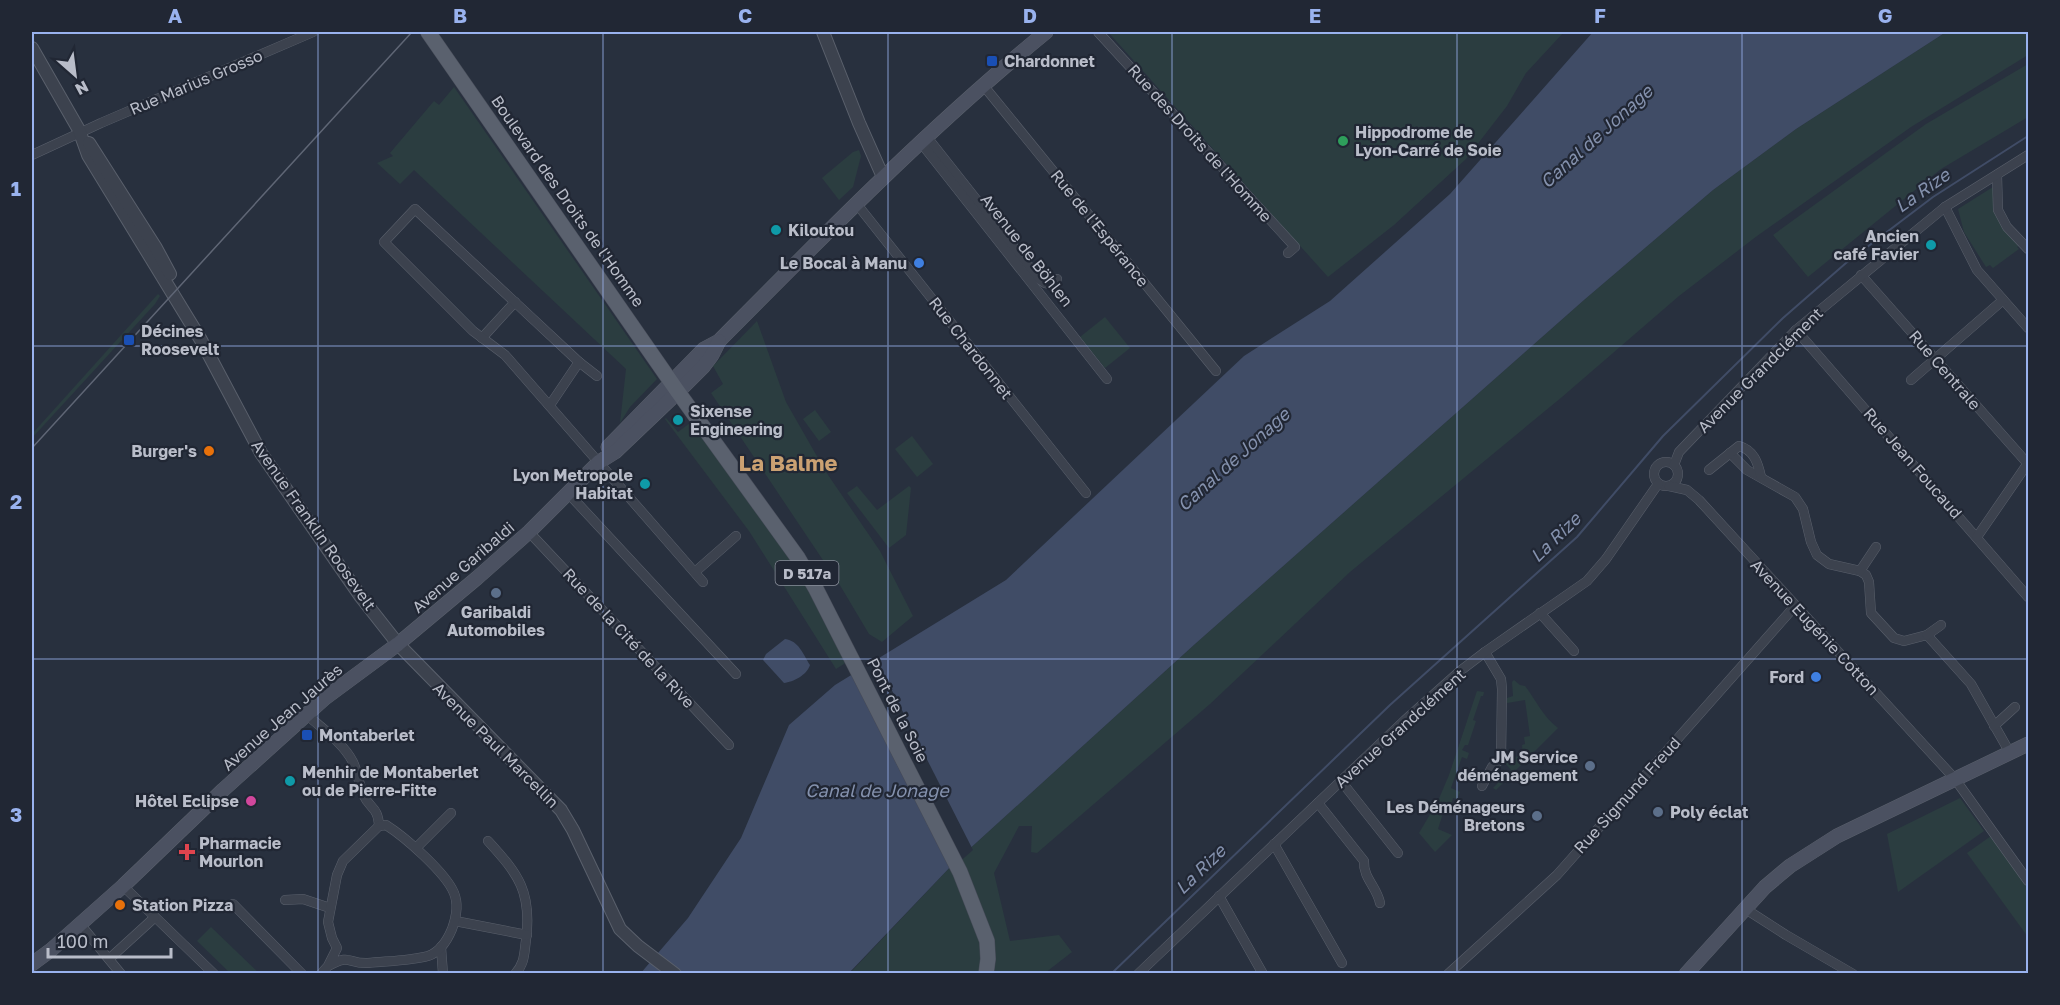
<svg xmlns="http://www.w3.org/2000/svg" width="2060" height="1005" font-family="'Golos Text',sans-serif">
  <rect width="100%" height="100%" fill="#28303e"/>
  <!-- green -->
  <g fill="#2b3d40">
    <polygon points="1108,32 1564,32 1526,73 1507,106 1466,159 1394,225 1328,277"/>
    <polygon points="1946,32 2028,32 2028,55 1911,127 1757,236 1679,296 1562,397 1350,572 1210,704 1037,853 1031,852 1032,826 1019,826 994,873 1010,941 1059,935 1072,952 1045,973 849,974 954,863 1195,644 1584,300 1713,190 1796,129"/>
    <polygon points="2028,64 2028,117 1941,169 1808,277 1773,235 1926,124"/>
    <polygon points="454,87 657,379 630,407 620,423 626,369 414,170 400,184 377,163 393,156 390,153 434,101 439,105"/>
    <polygon points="859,150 861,156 853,187 839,200 822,178 853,152"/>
    <polygon points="1993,187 1994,204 2020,245 2017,247 2019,249 1993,268 1990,265 1986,267 1964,232 1958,209"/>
    <polygon points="158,294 160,296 155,304 32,438 32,434"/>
    <polygon points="1105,317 1130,348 1105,368 1080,337"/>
    <polygon points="757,321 786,402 826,472 880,551 913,616 882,642 869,634 841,587 711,393 723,384 713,366"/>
    <polygon points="815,410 831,432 819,441 803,419"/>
    <polygon points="666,418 678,432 694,420 808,584 847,662 836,669 749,531 665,419"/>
    <polygon points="912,436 933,464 917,477 895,449"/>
    <polygon points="857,486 877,510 909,486 911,488 906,535 889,548 847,493"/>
    <path d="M1514,680L1520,685L1525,686C1536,700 1543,717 1558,728L1496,790L1493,788L1511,770L1505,763L1511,762V757L1523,756L1522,745L1525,744L1524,737L1530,736L1525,700L1507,703V698L1513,696L1512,682Z"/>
    <polygon points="1477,691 1484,692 1483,696 1481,696 1473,720 1476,721 1468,745 1465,745 1462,750 1469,753 1467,759 1462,757 1451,788 1460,792 1457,799 1453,798 1451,806 1446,804 1438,829 1452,835 1435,852 1419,833 1438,801 1449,775"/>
    <polygon points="1960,798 1984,831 1898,892 1887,834"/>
    <polygon points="1991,836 2028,889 2028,937 1967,853"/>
    <polygon points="211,927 259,973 230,973 197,941"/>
  </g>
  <!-- water -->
  <g fill="#404c66">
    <polygon points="1593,32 1946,32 1796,129 1713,190 1584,300 1195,644 954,863 849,973 640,974 688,918 741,838 789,725 835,685 1006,580 1244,356 1330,301 1450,194"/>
    <path d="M785,639C799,641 803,654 810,665C807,675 793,682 784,683L763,660L766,654Z"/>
  </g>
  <!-- pier -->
  <polygon fill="#28303e" points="875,657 973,850 956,865 851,672"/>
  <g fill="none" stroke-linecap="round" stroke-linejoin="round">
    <!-- stream -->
    <polyline stroke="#404c66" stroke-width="2" points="1111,974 1390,705 1577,537 1663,436 1783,318 1846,263 1933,197 2028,136"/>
    <defs>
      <g id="minor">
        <polyline points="1098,32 1295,247 1288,253"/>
        <polyline points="983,85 1216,371"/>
        <polyline points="927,137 1039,279 1045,283 1050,284 1057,279"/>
        <polyline points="921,143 1107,379"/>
        <polyline points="32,155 101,123 313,32"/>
        <polyline points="1997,175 1998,210 2007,227 2028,249"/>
        <polyline points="856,203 1086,493"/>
        <polyline points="1945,207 1977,270 2028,328"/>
        <polyline points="1861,275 2028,464"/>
        <polyline points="1796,330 2028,597"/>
        <polyline points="482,338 515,302"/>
        <polyline points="579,362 597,376"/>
        <polyline points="1911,380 2003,300"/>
        <polyline points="550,405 579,362 415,209 384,242 473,331 505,355 703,582"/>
        <polyline points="1730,453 1747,470 1795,497 1803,509 1811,542 1817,555 1829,564 1860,571 1866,575 1869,582 1871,613 1894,638 1904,641 1927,635 1971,684 2010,753"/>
        <circle cx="1666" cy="474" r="12"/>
        <polyline points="1674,465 1679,452 1796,330 1945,207 2028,155"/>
        <path d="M1709,470L1739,446C1754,450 1758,463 1761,477"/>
        <polyline points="1669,486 1687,490 1699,500 1955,779 2028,881"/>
        <polyline points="568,493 736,674"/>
        <polyline points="529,532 729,745"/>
        <polyline points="1977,537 2028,463"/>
        <polyline points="1860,571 1876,547"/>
        <polyline points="695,572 736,536"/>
        <polyline points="1540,613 1574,651"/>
        <polyline points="1927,635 1941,625"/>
        <path d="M307,715C323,729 343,743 353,762C358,773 359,784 363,794C370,810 378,806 379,826"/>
        <polyline points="1994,726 2015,707"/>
        <polyline points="1341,781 1398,853"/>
        <polyline points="1482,786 1492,767 1501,759 1502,689 1501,679 1485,652"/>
        <path d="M1318,803L1364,861C1363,878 1377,887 1380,903"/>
        <path d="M488,841C519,875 532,892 526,940C524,954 525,963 515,974"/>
        <polyline points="1274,844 1342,963"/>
        <polyline points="416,848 451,813"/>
        <polyline points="123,886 214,974"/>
        <polyline points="1219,896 1263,974"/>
        <polyline points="285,900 303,899 330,908"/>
        <polyline points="233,904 302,974"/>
        <polyline points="1744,908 1786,935 1853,974"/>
        <polyline points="455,921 527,935"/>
        <polyline points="80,924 121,974"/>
        <polyline points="441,947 443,974"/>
        <polyline points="109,959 154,918"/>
        <path d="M321,974L328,966L337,948L332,938L328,922L337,875L343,861L379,826L386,825C405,837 446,873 454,893C459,905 456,918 452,929C447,941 440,952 428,956C409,961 387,961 368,963C347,964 352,953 328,966"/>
        <polyline points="1138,974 1405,720 1460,671 1485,652 1587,581 1606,559 1658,484"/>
        <polyline points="1448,974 1557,875 1795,606"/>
      </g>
      <g id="tertiary">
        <polyline points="823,32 859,123 883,177"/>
        <polyline points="32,48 79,130 88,155 201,340 261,453 361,597 398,644 561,810 573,830 620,929 638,946 675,974"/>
        <polyline points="89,143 156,248 170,274"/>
      </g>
      <g id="secondary">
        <path d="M608,447L704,349L719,341C825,234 930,127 1046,32"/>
        <polyline points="32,964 51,950 123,886 223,790 325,698 398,644 477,578 529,532 599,462 615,452 678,392 703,367 712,355 719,341"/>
        <polyline points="1686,974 1765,887 1790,866 1837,836 2028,744"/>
      </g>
      <polyline id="primary" points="428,32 678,392 798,558 816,589 960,872 987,941 988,959 986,974"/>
    </defs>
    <!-- minor casing -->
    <use href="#minor" stroke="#5a606c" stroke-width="10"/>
    <!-- tertiary casing -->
    <use href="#tertiary" stroke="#5a606c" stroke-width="14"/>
    <!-- secondary casing -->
    <use href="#secondary" stroke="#5a606c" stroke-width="15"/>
    <!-- primary casing -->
    <use href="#primary" stroke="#464b58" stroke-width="16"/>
    <!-- minor -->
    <use href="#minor" stroke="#3c424e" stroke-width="9"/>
    <!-- tertiary -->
    <use href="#tertiary" stroke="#3c424e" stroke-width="12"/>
    <!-- secondary -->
    <use href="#secondary" stroke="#4b5161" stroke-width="14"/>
    <!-- primary -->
    <use href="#primary" stroke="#5a616e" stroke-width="15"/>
    <!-- tram -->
    <polyline stroke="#5f6675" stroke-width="1.5" points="32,448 412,32"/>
  </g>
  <!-- grid -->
  <path fill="none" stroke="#99b2ee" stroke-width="1.5" stroke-opacity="0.55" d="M318,32V974M603,32V974M888,32V974M1172,32V974M1457,32V974M1742,32V974M32,346H2028M32,659H2028"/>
  <!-- markers -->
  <g fill="#1a4fb4" stroke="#212734" stroke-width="2">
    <rect x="986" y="55" width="12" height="12" rx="3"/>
    <rect x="123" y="334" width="12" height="12" rx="3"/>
    <rect x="301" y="729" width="12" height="12" rx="3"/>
  </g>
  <circle fill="#2e9e5b" stroke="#212734" stroke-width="2" cx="1343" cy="141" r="6"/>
  <g fill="#0f9aa8" stroke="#212734" stroke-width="2">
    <circle cx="776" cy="230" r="6"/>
    <circle cx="1931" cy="245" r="6"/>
    <circle cx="678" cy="420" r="6"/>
    <circle cx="645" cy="484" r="6"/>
    <circle cx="290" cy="781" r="6"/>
  </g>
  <g fill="#3f7fe0" stroke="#212734" stroke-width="2">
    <circle cx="919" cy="263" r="6"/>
    <circle cx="1816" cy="677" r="6"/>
  </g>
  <g fill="#e8710a" stroke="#212734" stroke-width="2">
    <circle cx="209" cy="451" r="6"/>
    <circle cx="120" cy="905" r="6"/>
  </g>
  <g fill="#5c6f8a" stroke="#212734" stroke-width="2">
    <circle cx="496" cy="593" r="6"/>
    <circle cx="1590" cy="766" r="6"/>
    <circle cx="1658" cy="812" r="6"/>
    <circle cx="1537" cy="816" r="6"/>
  </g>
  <circle fill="#d1479c" stroke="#212734" stroke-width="2" cx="251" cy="801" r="6"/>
  <path fill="#e0444e" stroke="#212734" stroke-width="2" d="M184 843h6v6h6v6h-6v6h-6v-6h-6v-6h6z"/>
  <g text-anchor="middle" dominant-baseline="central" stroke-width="4.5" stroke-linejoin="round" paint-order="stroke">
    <!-- shield labels -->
    <rect fill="#212734" stroke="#8b909c" stroke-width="1.5" x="775.5" y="561" width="63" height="24" rx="4.5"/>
    <g font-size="15" font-weight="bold" fill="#b9bdc9">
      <text x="807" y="573">D 517a</text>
    </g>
    <!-- poi labels -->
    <g font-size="16" font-weight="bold" fill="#b9bdc9" stroke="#212734" text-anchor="start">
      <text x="1004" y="61">Chardonnet</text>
      <text x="1355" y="132">Hippodrome de<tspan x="1355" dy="18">Lyon-Carré de Soie</tspan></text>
      <text x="788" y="230">Kiloutou</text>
      <text x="1919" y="236" text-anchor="end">Ancien<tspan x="1919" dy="18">café Favier</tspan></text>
      <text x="907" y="263" text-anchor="end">Le Bocal à Manu</text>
      <text x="141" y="331">Décines<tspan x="141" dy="18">Roosevelt</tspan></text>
      <text x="690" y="411">Sixense<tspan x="690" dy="18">Engineering</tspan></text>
      <text x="197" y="451" text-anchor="end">Burger's</text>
      <text x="633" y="475" text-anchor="end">Lyon Metropole<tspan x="633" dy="18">Habitat</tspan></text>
      <text x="496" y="612" text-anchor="middle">Garibaldi<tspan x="496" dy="18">Automobiles</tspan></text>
      <text x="1804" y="677" text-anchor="end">Ford</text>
      <text x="319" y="735">Montaberlet</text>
      <text x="1578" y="757" text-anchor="end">JM Service<tspan x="1578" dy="18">déménagement</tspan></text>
      <text x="302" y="772">Menhir de Montaberlet<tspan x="302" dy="18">ou de Pierre-Fitte</tspan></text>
      <text x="239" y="801" text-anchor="end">Hôtel Eclipse</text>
      <text x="1525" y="807" text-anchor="end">Les Déménageurs<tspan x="1525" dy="18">Bretons</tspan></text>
      <text x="1670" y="812">Poly éclat</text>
      <text x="199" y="843">Pharmacie<tspan x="199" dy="18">Mourlon</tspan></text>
      <text x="132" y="905">Station Pizza</text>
    </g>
    <!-- street labels -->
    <g font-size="16" fill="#b9bdc9" stroke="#212734">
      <text transform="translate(196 82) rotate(-23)">Rue Marius Grosso</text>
      <text transform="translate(1200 143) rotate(48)">Rue des Droits de l'Homme</text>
      <text transform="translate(568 201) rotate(55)">Boulevard des Droits de l'Homme</text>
      <text transform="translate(1100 228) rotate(51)">Rue de l'Espérance</text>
      <text transform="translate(1027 250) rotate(52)">Avenue de Böhlen</text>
      <text transform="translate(971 348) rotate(52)">Rue Chardonnet</text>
      <text transform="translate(1760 370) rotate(-45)">Avenue Grandclément</text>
      <text transform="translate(1945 370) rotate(49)">Rue Centrale</text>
      <text transform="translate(1913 463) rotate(49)">Rue Jean Foucaud</text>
      <text transform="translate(314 525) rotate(55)">Avenue Franklin Roosevelt</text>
      <text transform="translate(463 567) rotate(-41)">Avenue Garibaldi</text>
      <text transform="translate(1815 627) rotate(47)">Avenue Eugénie Cotton</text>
      <text transform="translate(629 638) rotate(47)">Rue de la Cité de la Rive</text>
      <text transform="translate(898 710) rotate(63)">Pont de la Soie</text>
      <text transform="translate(282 717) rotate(-41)">Avenue Jean Jaurès</text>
      <text transform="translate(1400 728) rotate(-42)">Avenue Grandclément</text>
      <text transform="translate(496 745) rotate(45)">Avenue Paul Marcellin</text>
      <text transform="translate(1627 795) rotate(-48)">Rue Sigmund Freud</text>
    </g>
    <!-- water labels -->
    <g font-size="18" font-style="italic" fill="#8491ad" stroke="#212734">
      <text transform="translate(1596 136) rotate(-42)">Canal de Jonage</text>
      <text transform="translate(1922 190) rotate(-35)">La Rize</text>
      <text transform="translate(1233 459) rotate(-42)">Canal de Jonage</text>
      <text transform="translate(1555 537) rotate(-44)">La Rize</text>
      <text x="877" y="790">Canal de Jonage</text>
      <text transform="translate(1200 869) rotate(-44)">La Rize</text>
    </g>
    <!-- district labels -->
    <g font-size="22" font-weight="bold" fill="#cba172" stroke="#212734">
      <text x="788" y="462">La Balme</text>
    </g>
  </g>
  <!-- border -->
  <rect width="2060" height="1005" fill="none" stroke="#212734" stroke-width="66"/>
  <!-- north arrow -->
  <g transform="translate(75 75) rotate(152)" stroke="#212734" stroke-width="4.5" paint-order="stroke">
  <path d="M0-4.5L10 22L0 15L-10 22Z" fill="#b9bdc9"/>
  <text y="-9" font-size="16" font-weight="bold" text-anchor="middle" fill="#b9bdc9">N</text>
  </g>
  <!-- scale -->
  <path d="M48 948v9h123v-9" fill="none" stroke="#b9bdc9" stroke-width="3"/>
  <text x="57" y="948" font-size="18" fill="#b9bdc9" stroke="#212734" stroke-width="4.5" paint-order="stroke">100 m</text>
  <rect x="33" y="33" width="1994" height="939" fill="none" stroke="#99b2ee" stroke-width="2"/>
  <g font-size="20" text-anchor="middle" font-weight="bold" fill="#99b2ee">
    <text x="175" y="23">A</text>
    <text x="460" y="23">B</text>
    <text x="745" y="23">C</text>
    <text x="1030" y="23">D</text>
    <text x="1315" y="23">E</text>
    <text x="1600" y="23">F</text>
    <text x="1885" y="23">G</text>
    <text x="16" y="196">1</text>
    <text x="16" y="509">2</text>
    <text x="16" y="822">3</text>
  </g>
</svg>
